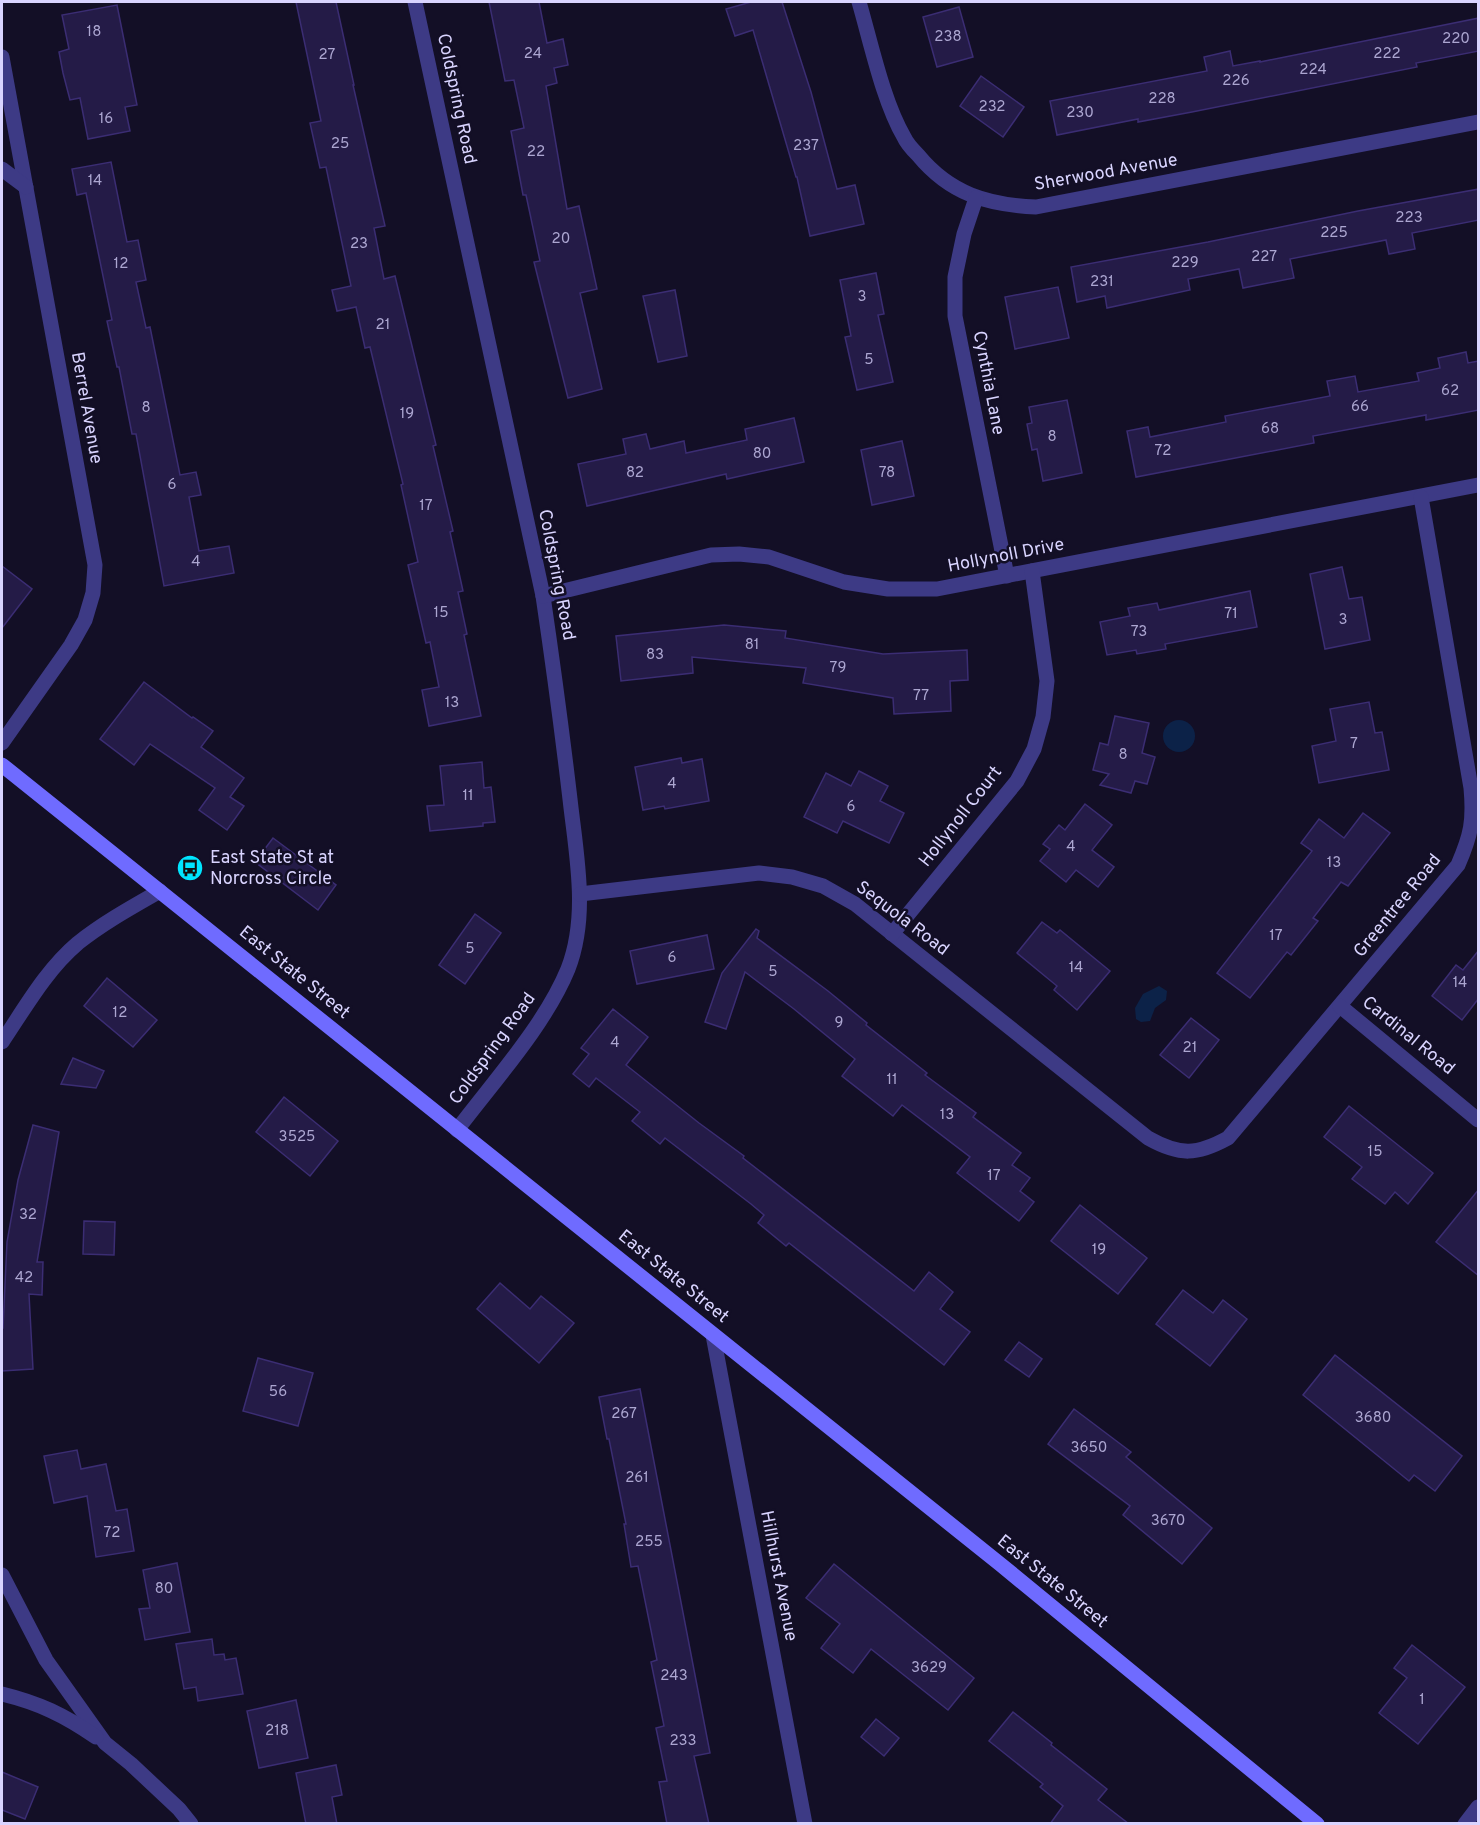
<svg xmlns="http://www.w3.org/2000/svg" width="1480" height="1825" font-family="Overpass,sans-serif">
  <rect width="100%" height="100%" fill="#130f26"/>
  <!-- water -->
  <g fill="#0c2248">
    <circle cx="1179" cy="736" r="16"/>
    <polygon points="1159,986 1167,991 1166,1000 1155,1008 1150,1021 1141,1022 1136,1019 1135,1008 1143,994"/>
  </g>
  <!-- building -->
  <g fill="#241b47" stroke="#3b2d73" stroke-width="1.5">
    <polygon points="296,2 336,2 354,85 353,85 385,226 374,228 384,279 395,276 436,445 433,446 453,531 450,532 463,591 458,592 467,634 464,635 481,716 429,726 422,690 439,687 430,642 426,643 408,565 418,562 401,485 403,484 370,347 365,348 356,307 337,311 332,290 351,286 326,167 320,168 310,123 321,121"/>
    <polygon points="489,2 539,2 547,43 563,39 568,65 554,68 557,83 546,86 567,209 579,206 597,289 580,293 602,389 568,398 534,262 540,261 526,195 523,195 511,131 524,128 514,80 505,81"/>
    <polygon points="751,2 782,2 811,92 837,189 855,185 864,224 810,236 797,177 796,177 753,30 735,36 726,9"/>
    <polygon points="117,5 137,105 125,107 130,131 88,139 80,98 70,100 63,73 59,52 69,49 62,15"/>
    <polygon points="959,7 973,57 937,67 923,17"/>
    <polygon points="1479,18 1479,51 1416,63 1417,67 1192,112 1138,122 1138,119 1057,135 1050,101 1207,71 1204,57 1230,51 1233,66 1260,61 1260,62"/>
    <polygon points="981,76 1024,107 1003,137 960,106"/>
    <polygon points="111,162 127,242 138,240 146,280 136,282 146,328 150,327 180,475 196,472 201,495 189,497 199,551 229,546 234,573 164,586 136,434 132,434 119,367 117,367 107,321 112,320 86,193 77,195 72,169"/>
    <polygon points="1479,189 1479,220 1412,233 1415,249 1389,254 1386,240 1290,259 1294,278 1243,288 1239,269 1188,279 1190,290 1107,308 1105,296 1077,302 1071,267 1208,242 1358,211"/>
    <polygon points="876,273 884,314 878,315 893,382 857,390 845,337 851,336 840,280"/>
    <polygon points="1058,287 1069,338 1015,349 1005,297"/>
    <polygon points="675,290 687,356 658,362 643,296"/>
    <polygon points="1466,352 1468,363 1479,361 1479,410 1426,420 1426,415 1313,436 1314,443 1136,477 1127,431 1148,427 1150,437 1226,422 1225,416 1330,396 1327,381 1355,376 1358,392 1419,381 1417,373 1440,368 1438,358"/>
    <polygon points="1067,400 1082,473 1043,481 1037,449 1032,450 1027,424 1032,423 1029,407"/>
    <polygon points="794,418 804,462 727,479 726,474 587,506 578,464 626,454 623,439 646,434 650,449 684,441 686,453 747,440 745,429"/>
    <polygon points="902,441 914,496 872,505 861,450"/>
    <polygon points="2,566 32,589 2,628"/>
    <polygon points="1342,567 1349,599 1362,597 1370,640 1325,649 1310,574"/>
    <polygon points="1250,591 1257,627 1165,644 1166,649 1137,654 1136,650 1107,655 1100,622 1130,616 1128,608 1157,603 1159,610"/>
    <polygon points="724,625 786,631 785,638 883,654 967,650 968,680 950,681 951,711 894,714 893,698 803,683 806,668 692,657 693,673 621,681 616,636"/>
    <polygon points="144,682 192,718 193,717 213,731 201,747 244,778 230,797 244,806 227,830 199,810 215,788 150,744 134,765 100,739"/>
    <polygon points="1369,702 1375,733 1382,732 1389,770 1319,783 1312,746 1336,741 1330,709"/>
    <polygon points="1115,716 1149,723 1142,753 1155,757 1147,784 1135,781 1131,793 1100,785 1109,774 1093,770 1100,743 1108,745"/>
    <polygon points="681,758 682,763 702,759 709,801 665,809 664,806 643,810 635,767"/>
    <polygon points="482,762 484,788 491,787 495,822 483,823 483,826 430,831 427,806 444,805 440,766"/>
    <polygon points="859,771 888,786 880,801 904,813 889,843 843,821 837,833 804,817 826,773 851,786"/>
    <polygon points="1085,804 1112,825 1092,850 1114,867 1098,887 1076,870 1066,882 1040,861 1050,849 1043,844 1059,825 1065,830"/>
    <polygon points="1363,813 1390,833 1348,886 1341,882 1313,918 1318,921 1291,955 1287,952 1250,998 1217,973 1312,851 1301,843 1319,819 1344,838"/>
    <polygon points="273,838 336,885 318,910 255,862"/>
    <polygon points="475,914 501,933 465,984 439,965"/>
    <polygon points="1042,922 1057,933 1060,930 1110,971 1077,1010 1054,990 1057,986 1017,953"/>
    <polygon points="756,929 759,931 757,938 828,991 867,1023 866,1025 927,1073 925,1075 976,1113 973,1117 1021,1153 1012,1165 1030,1178 1020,1191 1034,1202 1019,1221 957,1173 970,1157 902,1105 893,1116 842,1076 855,1059 794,1009 745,972 726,1029 705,1022 722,973"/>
    <polygon points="707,935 714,969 637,984 630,951"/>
    <polygon points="1479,950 1479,998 1462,1020 1432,996 1456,965 1463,970"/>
    <polygon points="107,978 157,1020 133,1047 84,1006"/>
    <polygon points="613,1009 648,1037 626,1065 699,1123 744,1156 743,1158 914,1291 929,1272 953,1292 940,1309 970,1332 944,1365 789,1243 786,1246 758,1223 764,1215 751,1204 665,1138 660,1144 632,1121 640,1112 596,1078 589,1087 573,1074 589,1054 581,1048"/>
    <polygon points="1191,1018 1219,1040 1189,1078 1160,1055"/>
    <polygon points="73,1058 104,1071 96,1088 61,1084"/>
    <polygon points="284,1097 338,1141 310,1176 256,1132"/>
    <polygon points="1349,1106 1433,1173 1408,1204 1395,1192 1385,1204 1352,1179 1362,1167 1324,1137"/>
    <polygon points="33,1125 59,1132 37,1262 43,1262 42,1295 29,1294 33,1369 2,1371 2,1328 3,1328 7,1242 18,1180"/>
    <polygon points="1479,1189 1479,1276 1436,1242"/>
    <polygon points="1080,1205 1147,1258 1118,1294 1051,1241"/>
    <polygon points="84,1221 115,1222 114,1255 83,1254"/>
    <polygon points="500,1283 530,1309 541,1296 574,1323 539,1363 477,1309"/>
    <polygon points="1183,1290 1213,1313 1223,1300 1247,1319 1210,1366 1156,1324"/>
    <polygon points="1019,1342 1042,1359 1029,1377 1005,1360"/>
    <polygon points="1335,1355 1462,1456 1435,1491 1414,1475 1409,1481 1303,1395"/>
    <polygon points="258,1358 313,1373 298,1426 243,1411"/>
    <polygon points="640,1389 710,1753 694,1756 709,1824 667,1824 659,1782 667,1781 656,1728 664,1726 651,1662 657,1660 638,1566 631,1567 624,1524 626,1524 609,1439 607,1439 599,1397"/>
    <polygon points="1074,1409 1131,1452 1126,1457 1212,1528 1182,1564 1123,1515 1130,1506 1048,1444"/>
    <polygon points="77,1450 81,1469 106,1464 116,1511 127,1509 134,1551 96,1557 87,1496 54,1503 44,1456"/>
    <polygon points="177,1563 190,1632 145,1640 139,1609 150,1608 143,1570"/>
    <polygon points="834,1564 974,1678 948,1710 871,1649 853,1673 821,1648 840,1624 806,1598"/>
    <polygon points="212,1639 214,1655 224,1654 225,1660 236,1658 243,1694 198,1701 196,1687 184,1689 176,1644"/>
    <polygon points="1412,1645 1465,1687 1418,1744 1379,1713 1407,1678 1394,1668"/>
    <polygon points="296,1700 308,1758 259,1768 247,1711"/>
    <polygon points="1013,1712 1052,1743 1051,1745 1107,1789 1098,1800 1129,1824 1050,1824 1063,1806 1040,1787 1043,1784 989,1741"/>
    <polygon points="876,1719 899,1738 884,1756 861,1737"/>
    <polygon points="336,1765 342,1795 332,1797 337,1824 306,1824 296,1773"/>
    <polygon points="2,1772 38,1787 25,1819 2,1810"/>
  </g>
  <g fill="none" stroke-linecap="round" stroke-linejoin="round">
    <!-- street -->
    <g stroke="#3d3a85" stroke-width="15">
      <path d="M415,2L543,596C553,664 562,731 570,799C576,854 589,915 568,969C545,1025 494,1081 457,1130"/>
      <path d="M859,2C871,43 883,101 904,137C907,144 913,150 918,155C950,194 988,205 1036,207L1478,122"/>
      <polyline points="2,57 95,565 93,593 85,620 71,645 2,743"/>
      <polyline points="2,169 26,187"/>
      <polyline points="976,198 964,234 955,277 955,316 1007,576"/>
      <polyline points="543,596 711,555 739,554 769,557 844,582 888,589 937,589 1478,485"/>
      <path d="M580,894L759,873L792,877L823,886L855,904L1148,1138C1180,1156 1197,1155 1228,1138L1458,865C1471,835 1474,821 1471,788L1421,497"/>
      <polyline points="892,934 1017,781 1034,749 1043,717 1047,681 1032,571"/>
      <polyline points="1340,1006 1478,1120"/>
      <path d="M2,1042C25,1008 46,970 78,943C103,923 132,907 160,891"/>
      <polyline points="713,1335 805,1824"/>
      <polyline points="2,1575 46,1660 105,1743 131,1764 179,1809 191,1824"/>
      <path d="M2,1694C39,1703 64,1715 96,1737"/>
      <polyline points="1465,1824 1478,1807"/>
    </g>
    <!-- secondary -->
    <polyline stroke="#6f6bff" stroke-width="15" points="2,765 1000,1564 1317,1824"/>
  </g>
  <!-- icons -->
  <defs>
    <symbol id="bus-disc" viewBox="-11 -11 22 22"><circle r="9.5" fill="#00e5ff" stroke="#130f26"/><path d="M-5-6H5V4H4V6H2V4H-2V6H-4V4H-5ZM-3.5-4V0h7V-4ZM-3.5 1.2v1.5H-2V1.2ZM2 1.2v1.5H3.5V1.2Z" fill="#111"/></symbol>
  </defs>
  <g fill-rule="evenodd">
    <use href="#bus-disc" x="175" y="853" width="30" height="30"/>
  </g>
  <g text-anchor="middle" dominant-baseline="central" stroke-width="5" stroke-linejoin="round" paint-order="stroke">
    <!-- number labels -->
    <g font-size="15" fill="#aca6d1">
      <text x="94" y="32">18</text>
      <text x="948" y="37">238</text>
      <text x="1456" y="39">220</text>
      <text x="533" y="54">24</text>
      <text x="1387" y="54">222</text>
      <text x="327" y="55">27</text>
      <text x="1313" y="70">224</text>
      <text x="1236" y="81">226</text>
      <text x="1162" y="99">228</text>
      <text x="992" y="107">232</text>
      <text x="1080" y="113">230</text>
      <text x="106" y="119">16</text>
      <text x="340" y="144">25</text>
      <text x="806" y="146">237</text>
      <text x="536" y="152">22</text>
      <text x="95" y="181">14</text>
      <text x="1409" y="218">223</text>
      <text x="1334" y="233">225</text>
      <text x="561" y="239">20</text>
      <text x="359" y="244">23</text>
      <text x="1264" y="257">227</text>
      <text x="1185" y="263">229</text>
      <text x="121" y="264">12</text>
      <text x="1102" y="282">231</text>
      <text x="862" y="297">3</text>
      <text x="383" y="325">21</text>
      <text x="869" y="360">5</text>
      <text x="1450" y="391">62</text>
      <text x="1360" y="407">66</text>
      <text x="146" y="408">8</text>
      <text x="407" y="414">19</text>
      <text x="1270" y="429">68</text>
      <text x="1052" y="437">8</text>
      <text x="1163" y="451">72</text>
      <text x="762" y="454">80</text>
      <text x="635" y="473">82</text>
      <text x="887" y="473">78</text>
      <text x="172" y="485">6</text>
      <text x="426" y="506">17</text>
      <text x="196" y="562">4</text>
      <text x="441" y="613">15</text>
      <text x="1231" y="614">71</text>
      <text x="1343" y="620">3</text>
      <text x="1139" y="632">73</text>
      <text x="752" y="645">81</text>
      <text x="655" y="655">83</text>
      <text x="838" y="668">79</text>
      <text x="921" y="696">77</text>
      <text x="452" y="703">13</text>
      <text x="1354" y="744">7</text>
      <text x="1123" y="755">8</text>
      <text x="672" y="784">4</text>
      <text x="468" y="796">11</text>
      <text x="851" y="807">6</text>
      <text x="1071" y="847">4</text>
      <text x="1334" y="863">13</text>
      <text x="1276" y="936">17</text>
      <text x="470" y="949">5</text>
      <text x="672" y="958">6</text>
      <text x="1076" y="968">14</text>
      <text x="773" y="972">5</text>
      <text x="1460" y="983">14</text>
      <text x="120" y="1013">12</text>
      <text x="839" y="1023">9</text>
      <text x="615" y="1043">4</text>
      <text x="1190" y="1048">21</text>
      <text x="892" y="1080">11</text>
      <text x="947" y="1115">13</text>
      <text x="297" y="1137">3525</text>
      <text x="1375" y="1152">15</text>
      <text x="994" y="1176">17</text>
      <text x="28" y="1215">32</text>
      <text x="1099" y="1250">19</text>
      <text x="24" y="1278">42</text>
      <text x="278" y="1392">56</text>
      <text x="624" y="1414">267</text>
      <text x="1373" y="1418">3680</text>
      <text x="1089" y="1448">3650</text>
      <text x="637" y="1478">261</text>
      <text x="1168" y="1521">3670</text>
      <text x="112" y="1533">72</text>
      <text x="649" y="1542">255</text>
      <text x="164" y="1589">80</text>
      <text x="929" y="1668">3629</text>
      <text x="674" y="1676">243</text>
      <text x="1422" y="1700">1</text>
      <text x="277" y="1731">218</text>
      <text x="683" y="1741">233</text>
    </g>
    <!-- street labels -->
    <g font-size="18" fill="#d9d4ff" stroke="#130f26">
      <text transform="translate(456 99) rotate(78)">Coldspring Road</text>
      <text transform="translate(1106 173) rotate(-10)">Sherwood Avenue</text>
      <text transform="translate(988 383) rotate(79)">Cynthia Lane</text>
      <text transform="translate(86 408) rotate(80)">Berrel Avenue</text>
      <text transform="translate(1006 556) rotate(-11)">Hollynoll Drive</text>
      <text transform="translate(556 575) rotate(79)">Coldspring Road</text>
      <text transform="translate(961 817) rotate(-52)">Hollynoll Court</text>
      <text transform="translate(1398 906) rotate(-51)">Greentree Road</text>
      <text transform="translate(902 919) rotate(37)">Sequola Road</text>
      <text transform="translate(294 973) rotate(39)">East State Street</text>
      <text transform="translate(1408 1036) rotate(39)">Cardinal Road</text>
      <text transform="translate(493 1049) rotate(-54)">Coldspring Road</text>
      <text transform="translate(673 1277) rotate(39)">East State Street</text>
      <text transform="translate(778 1576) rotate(79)">Hillhurst Avenue</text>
      <text transform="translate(1052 1582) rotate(39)">East State Street</text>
    </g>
    <!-- poi labels -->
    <g font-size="18" fill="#d9d4ff" stroke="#130f26" text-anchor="start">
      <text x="210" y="858">East State St at<tspan x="210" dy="21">Norcross Circle</tspan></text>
    </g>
  </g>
  <!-- border -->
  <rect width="1480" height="1825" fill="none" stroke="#d9d4ff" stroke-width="6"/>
</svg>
